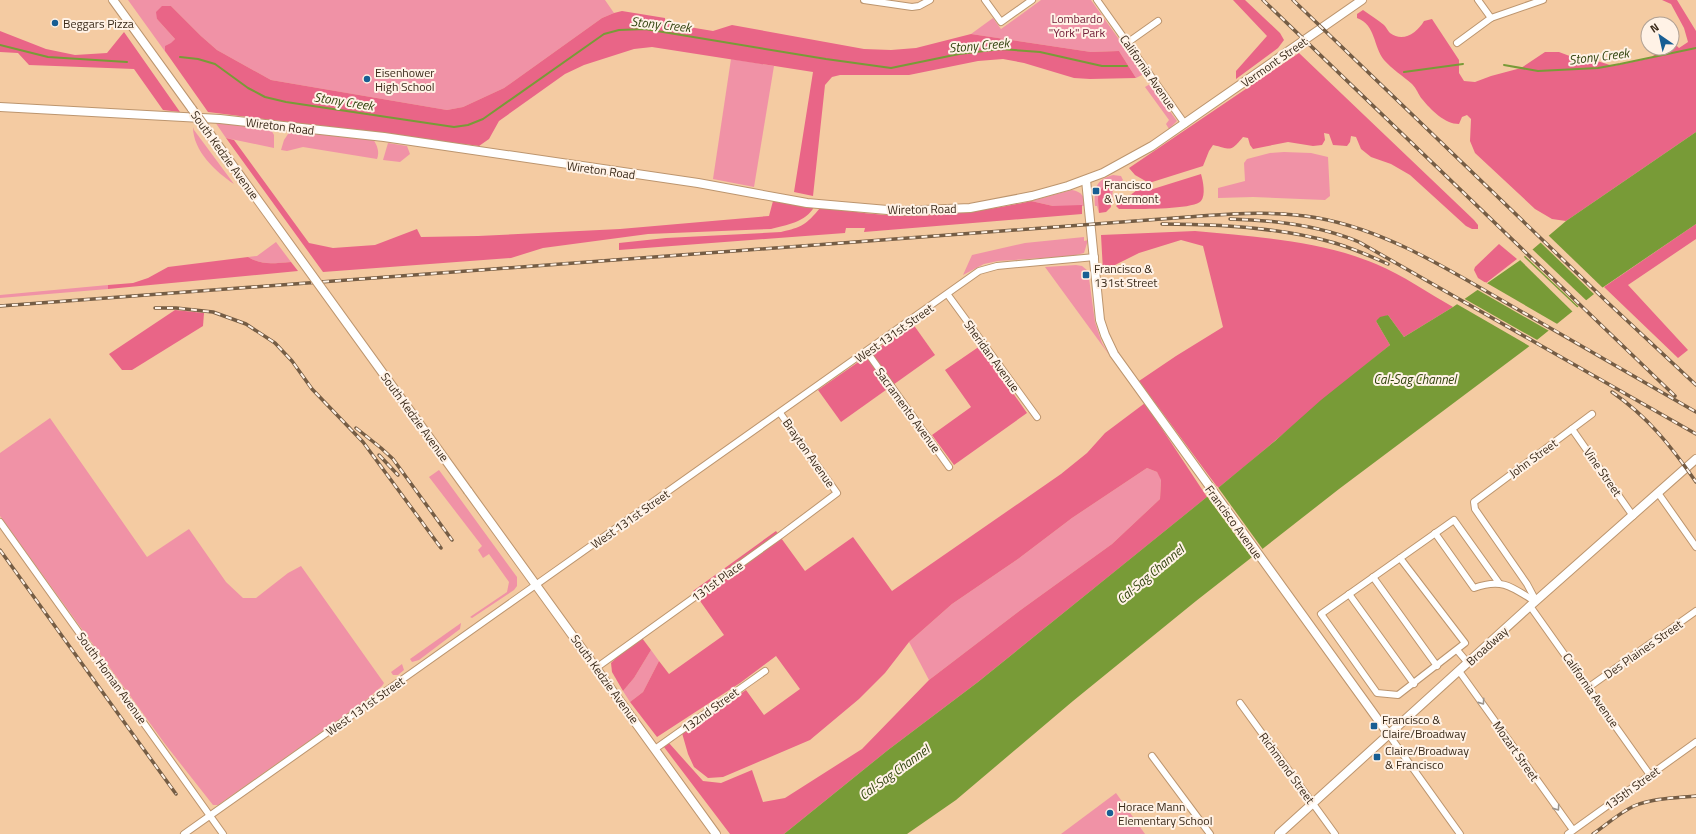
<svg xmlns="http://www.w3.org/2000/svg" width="1696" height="834" font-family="'Titillium Web',sans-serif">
  <rect width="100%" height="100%" fill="#f4cba2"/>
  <!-- green -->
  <g fill="#f092a6">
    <polygon points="128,0 605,0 614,13 602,18 504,88 463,107 447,110 271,80 217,50 201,36 171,6 157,19 175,39 165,51 169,57"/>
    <polygon points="1041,0 1091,0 1143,73 1142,75 1136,78 1119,51 1091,52 971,34 993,18 1001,29"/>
    <polygon points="731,59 774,66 754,187 713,179"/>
    <polygon points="1150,84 1177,121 1169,129 1166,124 1169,120 1145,87"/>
    <polygon points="215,122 269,126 274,135 274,148 226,138"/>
    <path d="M193,127L194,130L234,184C216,172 193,151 193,127Z"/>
    <path d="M290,131L373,139C377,145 380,152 377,159L303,147L287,151L281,150L284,140Z"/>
    <polygon points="388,143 407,146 410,154 400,162 383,160"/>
    <polygon points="1284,152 1311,153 1328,157 1330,196 1325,200 1253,197 1218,198 1218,188 1245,181 1244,163 1247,159 1270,153"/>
    <path d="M1113,175L1121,176L1123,180C1114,187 1111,189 1113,201L1111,205L1110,191L1113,187L1111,181C1095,191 1098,196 1099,213L1097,206H1095C1094,189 1095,180 1113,175Z"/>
    <path d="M1072,190C1082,192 1084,196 1086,206H1053L1031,201Z"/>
    <polygon points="1084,237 1084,241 1088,240 1084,253 1072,256 998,261 984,264 963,275 972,255 1025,243"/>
    <path d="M276,242L291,262C274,263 263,266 248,257L257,256Z"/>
    <polygon points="1076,265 1082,266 1088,271 1095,322 1102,343 1110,356 1045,267"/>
    <polygon points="108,285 108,289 0,298 0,295"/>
    <polygon points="50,418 147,557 189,529 226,582 243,598 256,598 288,573 301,566 384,683 382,686 364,702 218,805 213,805 165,744 0,516 0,453"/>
    <polygon points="1147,468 1157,472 1161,479 1160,499 1112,544 1022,609 929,680 909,642 952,604 1018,559 1072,518"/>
    <polygon points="439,470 517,577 517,586 514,590 472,618 470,617 507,592 509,582 489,554 483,558 478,550 482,546 429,477"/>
    <polygon points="461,623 460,629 419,660 412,662 410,659"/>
    <polygon points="651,650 659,661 643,692 630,702 623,691 634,678"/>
    <polygon points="402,664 404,670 398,675 393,675 391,672"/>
    <polygon points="1116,793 1145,834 1061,834"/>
  </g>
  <!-- forest -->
  <g fill="#e96587">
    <polygon points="1233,0 1245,0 1280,33 1284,40 1278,48 1236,79 1236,71 1267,36"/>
    <path d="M1662,0H1677L1696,31V132L1566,221L1552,219L1535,209L1475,153L1470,141L1471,119L1467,115L1462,117L1459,124C1445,124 1431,110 1422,99C1418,94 1417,89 1412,84C1403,76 1392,69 1384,60C1373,46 1376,25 1357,18V14L1363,10C1370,15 1378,20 1384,25C1386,27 1388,31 1390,33C1403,43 1417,33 1424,21L1432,19L1459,60V73L1464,81L1475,82L1491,76L1521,68L1545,52H1559L1575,58L1591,59L1613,66L1651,58L1661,48H1672V41L1679,48L1688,42L1684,28L1671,4Z"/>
    <polygon points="162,6 171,6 201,36 217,50 271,80 447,110 463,107 504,88 602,18 614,13 622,11 665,18 665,23 713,31 732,25 864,49 891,50 916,48 971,34 1091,52 1119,51 1136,78 1090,79 1074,78 1024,63 1003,59 978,61 909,75 840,75 832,77 825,85 813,196 794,192 813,72 652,47 634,49 584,65 565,74 499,121 489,139 479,146 208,112 165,51 165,46 171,43 175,39 157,19 156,12"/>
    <polygon points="0,31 46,49 75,55 107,53 124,32 180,112 163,110 134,69 29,65 18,53 0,52"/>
    <path d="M1299,53L1474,220L1478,225V229H1472L1466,226L1410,175L1391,164L1371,157L1361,149L1356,137L1351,136L1350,142L1347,146L1333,145L1329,134L1324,133L1325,140L1322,145L1313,146L1288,142L1253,149L1250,145L1248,138L1243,137C1230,153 1231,149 1213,145L1209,151L1203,166L1149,183L1135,175L1129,168Z"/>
    <path d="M226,138L234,140L309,243L333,248L375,245L417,229L421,237L478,236L620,229L769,216L773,201L814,207C806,222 786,225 771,229L648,234L543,248L511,258L323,272Z"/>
    <path d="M1201,174C1203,181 1206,195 1201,201C1194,210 1132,209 1119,209L1116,206L1137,190L1153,189Z"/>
    <path d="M1111,181L1114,184L1110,191L1111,207L1106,212L1099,213C1098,195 1095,191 1111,181Z"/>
    <path d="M1031,201L1053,206L1082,205V214L864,232L865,228H846L845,233L619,250V243L666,238L781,232C802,227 806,225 820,208C851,211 881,216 912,216C952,215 992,210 1031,201Z"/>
    <polygon points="1696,224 1696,239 1628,285 1688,350 1678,358 1604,287"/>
    <path d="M1195,231C1256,237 1319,240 1376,264C1403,275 1428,293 1453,307L1404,337L1388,315L1376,321L1390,345C1332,392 1276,441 1218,488L1139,381L1176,356L1223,327L1203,246L1181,240L1139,253L1103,271L1101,235Z"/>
    <polygon points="1499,244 1517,259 1486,283 1478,278 1474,270 1475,267"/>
    <path d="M248,257C263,266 274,263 291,262L298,271L108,289V285L133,283L148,278L168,267Z"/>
    <polygon points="175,310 204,313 203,326 132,370 122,370 109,354"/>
    <polygon points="913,324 935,355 841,422 818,390"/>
    <polygon points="980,346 1027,413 954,465 932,435 971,407 945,370"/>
    <polygon points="1145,403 1207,497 978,682 888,750 784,834 730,834 664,747 669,743 703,781 721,783 752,770 763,802 785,798 862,749 929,680 1022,609 1112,544 1160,499 1161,480 1157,472 1147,468 1072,518 1018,559 952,604 909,642 885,673 859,699 810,740 723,777 708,778 694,767 688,754 682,733 746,690 764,715 800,689 776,656 740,683 657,737 630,702 643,692 659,661 669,674 724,635 693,591 776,531 805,571 853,537 892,591 1061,474 1087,453 1105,433"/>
    <polygon points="642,638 651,650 634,678 623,691 612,672 611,663 620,654"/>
  </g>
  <!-- water -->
  <polygon fill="#789b37" points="1696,132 1696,224 1599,290 1527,348 1339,489 1196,601 1073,701 956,800 907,834 784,834 888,750 978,682 1218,488 1275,441 1321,400 1390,345 1376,321 1380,317 1388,315 1404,337 1453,307 1519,261 1566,221"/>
  <!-- pier -->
  <g fill="#f4cba2">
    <polygon points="1548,235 1604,289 1596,296 1540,242"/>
    <polygon points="1532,249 1588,302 1580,308 1524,255"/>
    <polygon points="1523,256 1579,309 1574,313 1519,259"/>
    <polygon points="1485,282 1559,325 1551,332 1476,289"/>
    <polygon points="1463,298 1539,341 1531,347 1455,303"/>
    <polygon points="1217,486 1264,551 1253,559 1206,495"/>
  </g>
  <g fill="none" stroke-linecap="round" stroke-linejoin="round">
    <!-- stream -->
    <g stroke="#789b37" stroke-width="2">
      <polyline points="0,45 48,57 127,62"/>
      <polyline points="180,57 198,59 215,64 248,88 265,97 286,102 454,127 468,125 483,119 604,34 619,30 645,29 826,59 891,68 959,54 1001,49 1040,52 1102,66 1127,66"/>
      <polyline points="1504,65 1538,71 1598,68 1620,64 1696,48"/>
      <polyline points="1404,72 1463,64"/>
    </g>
    <defs>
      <g id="street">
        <polyline points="864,0 912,7 919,6 930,0"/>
        <polyline points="985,0 1001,22 1032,0"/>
        <polyline points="1097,0 1185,124"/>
        <polyline points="1478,0 1491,18"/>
        <polyline points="1127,43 1158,21"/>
        <polyline points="1457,43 1491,18 1543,0"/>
        <polyline points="948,295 1037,417"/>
        <polyline points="867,352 949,467"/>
        <polyline points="1572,429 1633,516"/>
        <polyline points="1658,493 1696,547"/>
        <polyline points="0,522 223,834"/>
        <path d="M1435,533L1474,588C1501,578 1511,586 1534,601"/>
        <polyline points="1400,558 1465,643 1398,695 1377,693 1321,614 1454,520 1499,583"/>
        <polyline points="1373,577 1437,666"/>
        <polyline points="1349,594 1414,684"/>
        <polyline points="1536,601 1527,584 1475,509 1474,502 1592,414"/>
        <polyline points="1530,606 1650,775"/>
        <polyline points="1457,650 1468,663"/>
        <polyline points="596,668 781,535 837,493 780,413"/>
        <polyline points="1459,671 1573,830"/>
        <polyline points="1589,687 1696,611"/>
        <polyline points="1240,703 1335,834"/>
        <polyline points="1389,735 1460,834"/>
        <polyline points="655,749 765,671"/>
        <polyline points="1152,756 1210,834"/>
        <polyline points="184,834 979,271 997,266 1095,257"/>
        <polyline points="1568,834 1696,742"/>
      </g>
      <g id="secondary">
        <polyline points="113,0 192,109"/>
        <polyline points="0,107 220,119 384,137 698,183 807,203 899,211 970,208 1032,196 1068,186 1103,173 1152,146 1362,0"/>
        <polyline points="1086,180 1100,320 1105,335 1114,354 1389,735"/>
        <polyline points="468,491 716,834"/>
        <polyline points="1279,834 1530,606 1696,459"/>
      </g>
    </defs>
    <!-- street casing -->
    <use href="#street" stroke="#bc956e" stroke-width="8"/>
    <!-- secondary casing -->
    <use href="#secondary" stroke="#bc956e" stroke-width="10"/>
    <!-- street -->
    <use href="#street" stroke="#fff" stroke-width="6"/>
    <!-- secondary -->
    <use href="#secondary" stroke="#fff" stroke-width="8"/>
    <defs>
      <g id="rail">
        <polyline points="1263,0 1675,396"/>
        <polyline points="1293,0 1605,300 1696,385"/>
        <path d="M1230,219C1274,220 1318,225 1359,242L1696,434"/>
        <path d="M1162,224C1218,224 1277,227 1331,242C1350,247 1370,256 1388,264"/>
        <path d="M0,306L1188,217C1231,214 1275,210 1318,218C1388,231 1449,270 1510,305C1572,340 1634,376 1696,412"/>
        <polyline points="155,308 176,308 213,312 246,324 275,343 292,361 312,389 363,442 441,548"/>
        <path d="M1612,392C1648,417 1671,446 1696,482"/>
        <polyline points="356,428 381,448 393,459 452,540"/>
        <polyline points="379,455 398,475"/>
        <polyline points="0,550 176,794"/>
        <path d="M1593,834C1606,825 1619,813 1634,806C1654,798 1675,798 1696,796"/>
      </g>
    </defs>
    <!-- rail casing -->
    <use href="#rail" stroke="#755d45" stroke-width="3.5"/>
    <!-- rail -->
    <use href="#rail" stroke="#fff2e6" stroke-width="2" stroke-dasharray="6" stroke-linecap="butt"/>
    <defs>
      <polyline id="secondary-bridge" points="192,109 468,491"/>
    </defs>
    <!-- secondary-bridge casing -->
    <use href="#secondary-bridge" stroke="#bc956e" stroke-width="10" stroke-linecap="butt"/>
    <!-- secondary-bridge -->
    <use href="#secondary-bridge" stroke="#fff" stroke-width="8"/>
  </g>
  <!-- one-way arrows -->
  <defs><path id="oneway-chevron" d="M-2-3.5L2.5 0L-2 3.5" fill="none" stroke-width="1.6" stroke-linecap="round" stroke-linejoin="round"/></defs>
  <g stroke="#9d958d">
    <use href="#oneway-chevron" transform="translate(1482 702) rotate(55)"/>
    <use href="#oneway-chevron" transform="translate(1557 808) rotate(55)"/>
  </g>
  <!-- markers -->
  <g fill="#185e93" stroke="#fff2e6" stroke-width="1.5">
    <circle cx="55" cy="23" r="4"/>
    <circle cx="367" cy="79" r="4"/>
    <rect x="1092" y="187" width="8" height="8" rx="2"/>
    <rect x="1082" y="271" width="8" height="8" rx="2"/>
    <rect x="1370" y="722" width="8" height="8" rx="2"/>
    <rect x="1373" y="753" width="8" height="8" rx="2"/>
    <circle cx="1110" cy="813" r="4"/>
  </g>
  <g text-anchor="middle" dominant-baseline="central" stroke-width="4" stroke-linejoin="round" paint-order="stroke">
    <!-- park labels -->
    <g font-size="12" fill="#74203a" stroke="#fff2e6">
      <text x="1077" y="18">Lombardo<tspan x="1077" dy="14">"York" Park</tspan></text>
    </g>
    <!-- poi labels -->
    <g font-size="12" fill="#3b2b1b" stroke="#fff2e6" text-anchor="start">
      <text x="63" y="23">Beggars Pizza</text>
      <text x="375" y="72">Eisenhower<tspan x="375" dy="14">High School</tspan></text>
      <text x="1104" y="184">Francisco<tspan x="1104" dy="14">&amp; Vermont</tspan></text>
      <text x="1094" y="268">Francisco &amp;<tspan x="1094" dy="14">131st Street</tspan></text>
      <text x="1382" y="719">Francisco &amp;<tspan x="1382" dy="14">Claire/Broadway</tspan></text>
      <text x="1385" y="750">Claire/Broadway<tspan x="1385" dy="14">&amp; Francisco</tspan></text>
      <text x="1118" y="806">Horace Mann<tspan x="1118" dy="14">Elementary School</tspan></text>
    </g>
    <!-- street labels -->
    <g font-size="12" fill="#3b2b1b" stroke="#fff2e6">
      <text transform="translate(1274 62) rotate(-35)">Vermont Street</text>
      <text transform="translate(1148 72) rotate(55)">California Avenue</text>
      <text transform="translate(280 126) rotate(7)">Wireton Road</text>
      <text transform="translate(225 155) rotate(54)">South Kedzie Avenue</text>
      <text transform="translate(601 170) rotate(8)">Wireton Road</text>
      <text transform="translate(922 209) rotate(-1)">Wireton Road</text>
      <text transform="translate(894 333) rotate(-35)">West 131st Street</text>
      <text transform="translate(992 356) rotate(54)">Sheridan Avenue</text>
      <text transform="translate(908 410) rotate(54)">Sacramento Avenue</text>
      <text transform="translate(415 417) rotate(54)">South Kedzie Avenue</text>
      <text transform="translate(809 453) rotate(55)">Brayton Avenue</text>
      <text transform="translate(1533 458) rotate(-36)">John Street</text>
      <text transform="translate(1603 472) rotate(55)">Vine Street</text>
      <text transform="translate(630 519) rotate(-35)">West 131st Street</text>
      <text transform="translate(1234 522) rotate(54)">Francisco Avenue</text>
      <text transform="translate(717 581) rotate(-36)">131st Place</text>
      <text transform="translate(1487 646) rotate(-42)">Broadway</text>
      <text transform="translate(1643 649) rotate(-35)">Des Plaines Street</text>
      <text transform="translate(112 678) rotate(54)">South Homan Avenue</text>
      <text transform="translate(605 679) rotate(54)">South Kedzie Avenue</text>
      <text transform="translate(1591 690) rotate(55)">California Avenue</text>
      <text transform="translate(365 706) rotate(-35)">West 131st Street</text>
      <text transform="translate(710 710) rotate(-36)">132nd Street</text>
      <text transform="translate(1516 751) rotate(55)">Mozart Street</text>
      <text transform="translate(1287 768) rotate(54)">Richmond Street</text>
      <text transform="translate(1632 788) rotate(-36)">135th Street</text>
    </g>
    <!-- water labels -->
    <g font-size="13" font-style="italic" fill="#32440f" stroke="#fff2e6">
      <text transform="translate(661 24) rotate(6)">Stony Creek</text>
      <text transform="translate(979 45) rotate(-5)">Stony Creek</text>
      <text transform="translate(1599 56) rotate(-7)">Stony Creek</text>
      <text transform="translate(344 101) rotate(9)">Stony Creek</text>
      <text x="1415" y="379">Cal-Sag Channel</text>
      <text transform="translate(1150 574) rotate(-40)">Cal-Sag Channel</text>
      <text transform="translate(894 772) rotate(-36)">Cal-Sag Channel</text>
    </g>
  </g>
  <!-- north arrow -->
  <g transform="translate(1660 36) rotate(326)"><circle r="19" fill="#fff2e6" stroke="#b1a295"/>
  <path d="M0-3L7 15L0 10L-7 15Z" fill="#185e93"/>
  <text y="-6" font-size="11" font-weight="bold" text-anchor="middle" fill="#3b2b1b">N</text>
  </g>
</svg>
